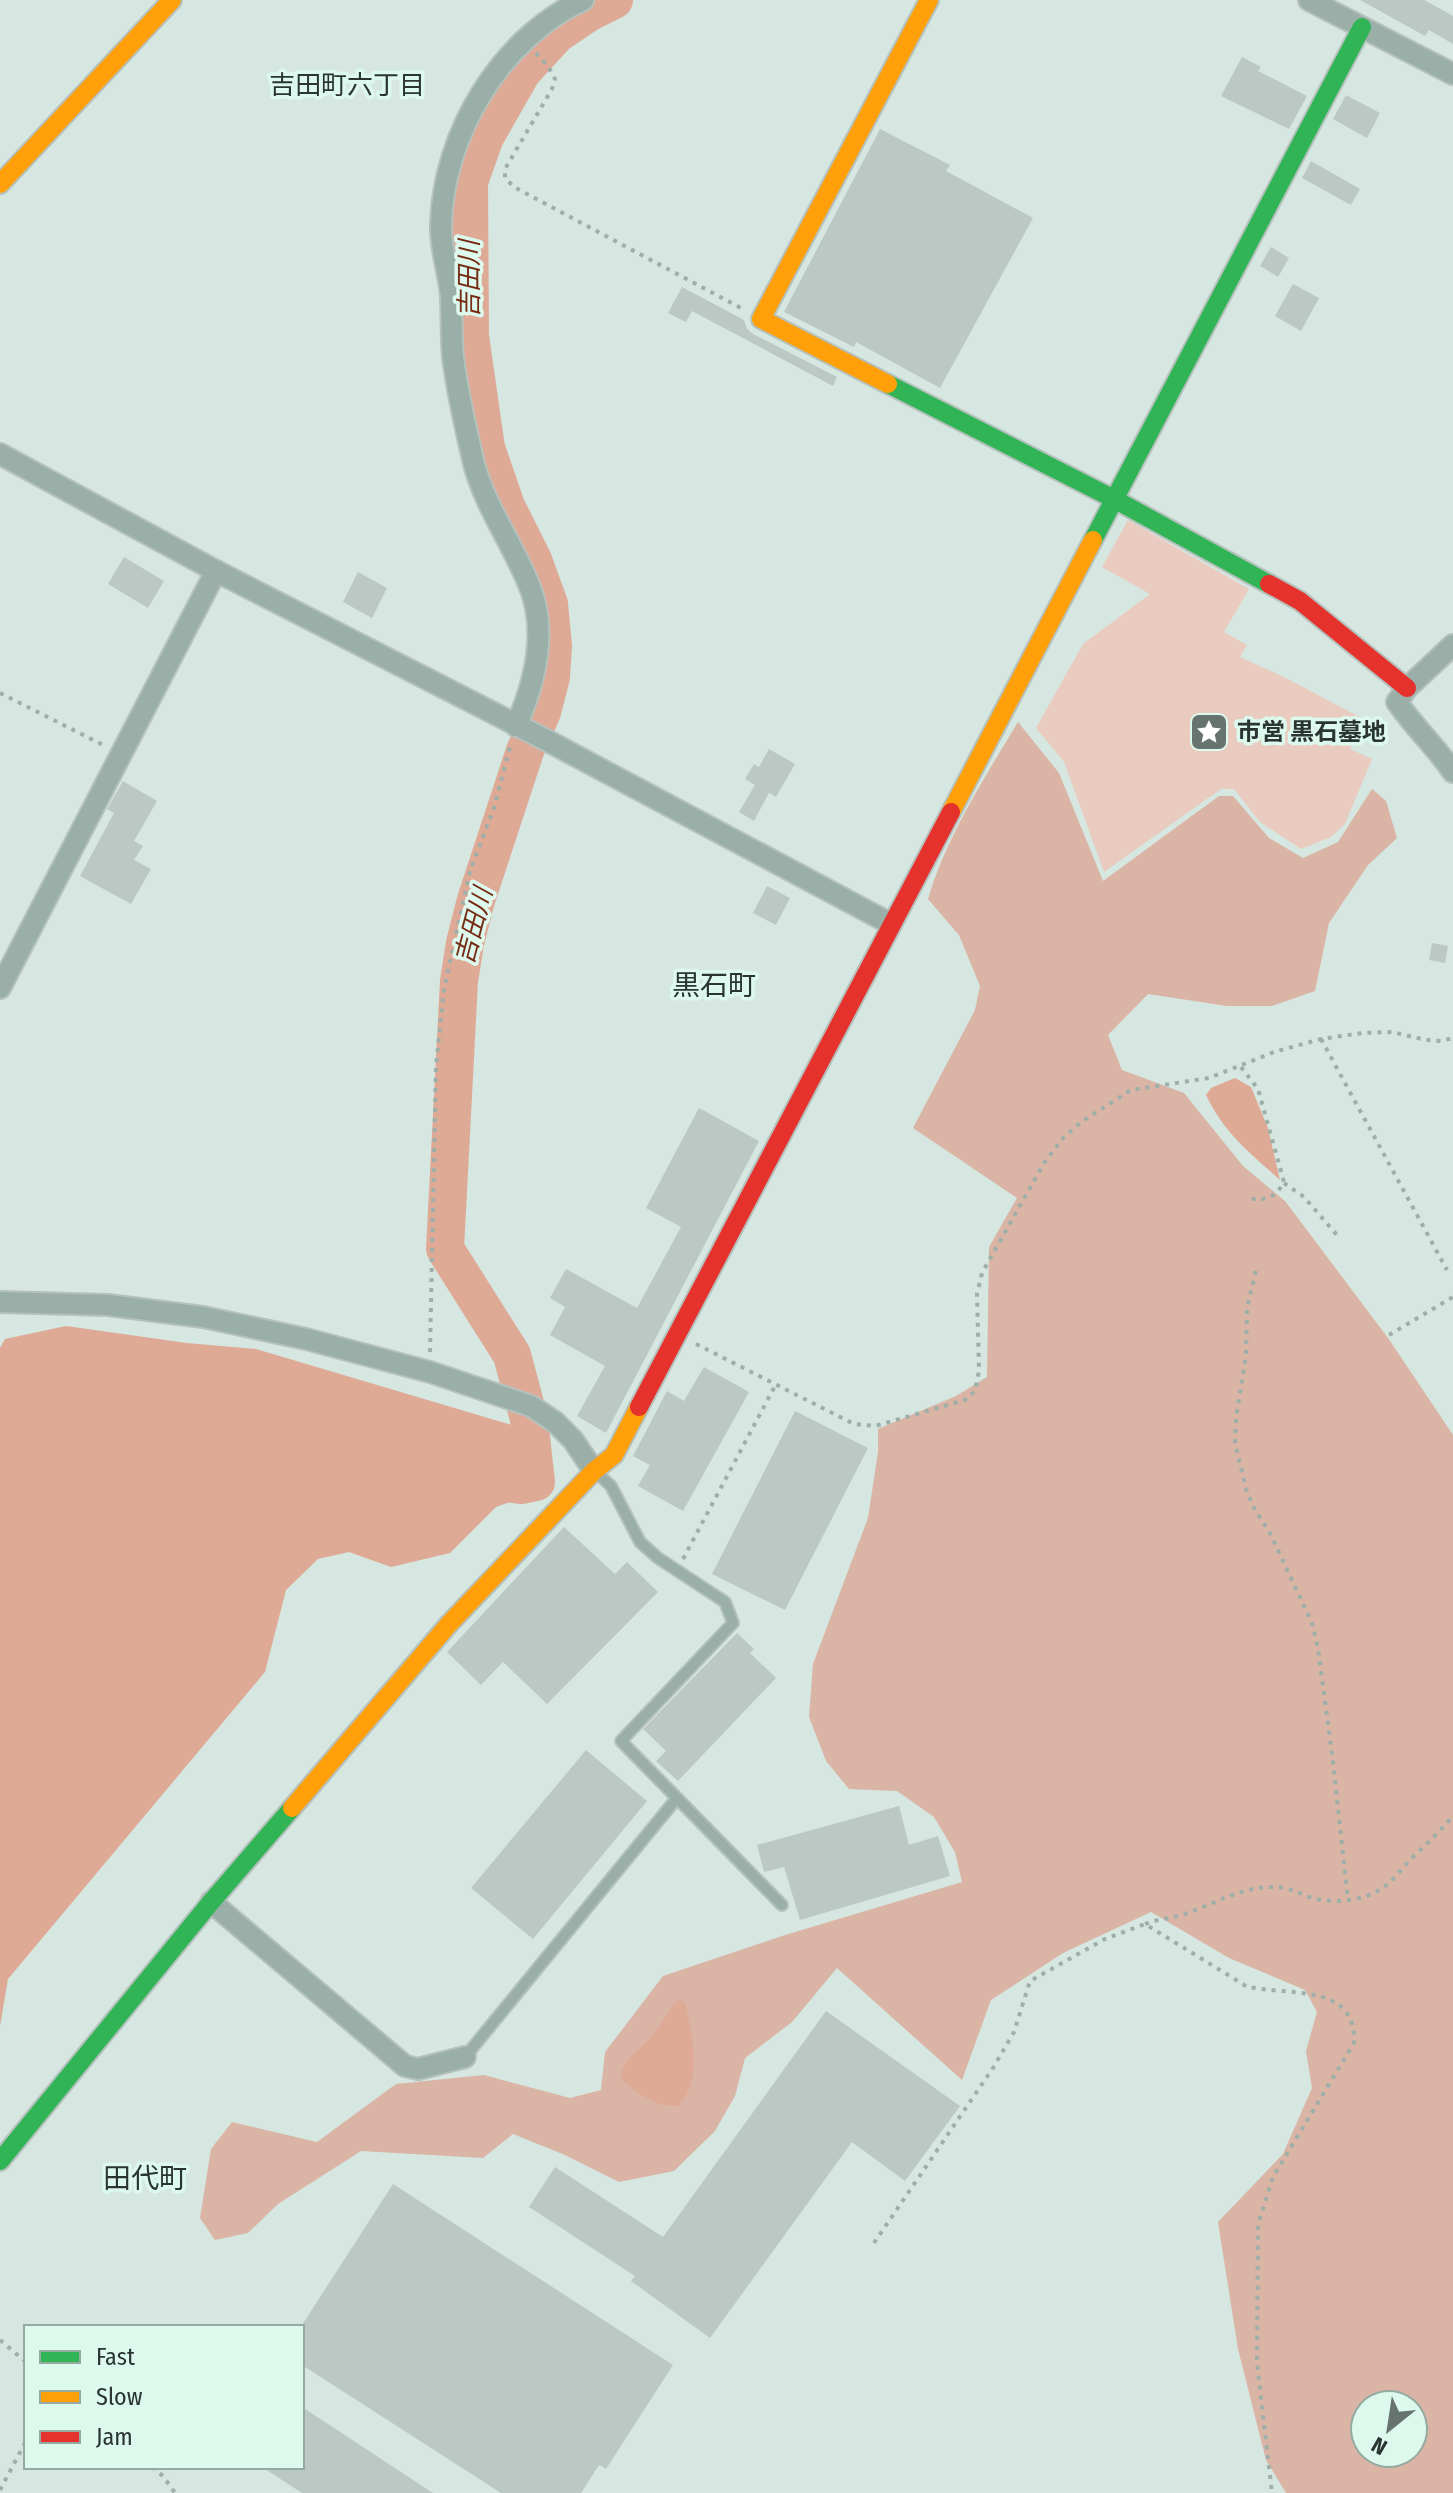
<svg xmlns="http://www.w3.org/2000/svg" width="1453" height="2493" font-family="'Fira Sans Condensed','Noto Sans JP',sans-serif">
  <rect width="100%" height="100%" fill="#d6e6e0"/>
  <!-- green -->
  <polygon fill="#e9ccbf" points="1128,520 1249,589 1224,632 1247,645 1240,657 1284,677 1365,720 1350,749 1372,759 1345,824 1331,837 1301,849 1260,822 1234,789 1221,789 1104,872 1064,762 1036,728 1083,644 1150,594 1102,567"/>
  <!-- forest -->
  <path fill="#dab4a4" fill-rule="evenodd" d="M1018,722L1059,773L1103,881L1219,796H1233L1269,838L1303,858L1338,842L1372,789L1386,801L1397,838L1368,865L1329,923L1315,991L1272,1006H1227L1148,994L1108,1035L1122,1070L1184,1093L1243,1166L1285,1201L1388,1338L1453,1435V2493H1286L1266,2460L1238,2349L1218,2222L1283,2154L1312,2088L1306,2051L1317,2012L1305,1990L1229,1958L1151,1912L1063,1953L991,2000L962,2080L837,1968L792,2022L745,2058L735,2096L715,2131L674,2171L619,2182L565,2155L513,2134L483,2158L361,2151L278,2204L248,2233L215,2240L200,2218L211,2149L232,2122L317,2142L396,2084L484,2075L570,2098L601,2090L605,2052L663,1976L785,1935L962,1882L955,1852L934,1817L897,1791L849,1789L826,1761L809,1717L813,1664L868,1518L878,1452V1429L956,1396L987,1377L989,1247L1017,1198L913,1128L975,1010L980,986L959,935L928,899C947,835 984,779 1018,722ZM1365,2405H1413V2453H1365Z"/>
  <!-- water -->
  <g fill="#deaa96">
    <path d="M1235,1078L1251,1087L1268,1128L1280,1180C1249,1152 1224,1133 1206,1095L1211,1088Z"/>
    <polygon points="66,1326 187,1343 256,1349 515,1426 529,1495 496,1507 450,1553 391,1567 349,1552 318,1559 286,1590 265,1672 8,1979 0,2026 0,1348 5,1339"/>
    <path d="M680,2000L685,2003C692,2035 704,2080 678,2106C656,2107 638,2094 622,2080C619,2061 639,2052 649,2039C659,2028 667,2015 675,2002Z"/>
  </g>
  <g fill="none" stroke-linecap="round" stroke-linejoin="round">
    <!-- river -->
    <polyline stroke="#deaa96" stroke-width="38" points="475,1480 522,1485 536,1482 529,1419 512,1355 445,1249 459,981 465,943 476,900 525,751 542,712 551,677 553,646 549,604 533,560 506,506 486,448 470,336 469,182 485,137 522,72 557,34 588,13 614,0"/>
  </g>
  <!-- building -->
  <g fill="#bcc8c3">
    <polygon points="1360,0 1424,0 1453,16 1453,44 1429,30 1425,36"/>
    <polygon points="1242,57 1261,67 1258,71 1307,96 1289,129 1221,96"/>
    <polygon points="1346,95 1380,113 1367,138 1333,119"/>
    <polygon points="880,129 950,165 946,171 1033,218 940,388 856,342 854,347 784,312"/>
    <polygon points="1311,161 1360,189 1351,205 1302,178"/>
    <polygon points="1271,247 1289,258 1278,277 1260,266"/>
    <polygon points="1293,284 1319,298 1301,331 1275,316"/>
    <polygon points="682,287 744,320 747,329 753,334 837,377 833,386 692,311 686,322 668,313"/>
    <polygon points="124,557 164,581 148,608 108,584"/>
    <polygon points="358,572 387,588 372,618 343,602"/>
    <polygon points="769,749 795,764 776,797 769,793 754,821 739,812 755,785 745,779 754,764 759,767"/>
    <polygon points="123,781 157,801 134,841 143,846 134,860 151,869 131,904 80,876 114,813 107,809"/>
    <polygon points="767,886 790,898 776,925 753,913"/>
    <polygon points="1432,943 1448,946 1445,963 1429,960"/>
    <polygon points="699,1108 759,1141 606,1433 577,1416 605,1366 550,1335 565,1307 550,1298 566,1269 637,1308 681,1227 646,1208"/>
    <polygon points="704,1367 749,1392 683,1511 638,1486 650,1465 633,1456 667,1391 684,1401"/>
    <polygon points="795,1411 868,1448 785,1610 712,1574"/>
    <polygon points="564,1527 615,1574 627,1562 658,1592 547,1704 503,1662 481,1685 447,1652"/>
    <polygon points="737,1633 754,1649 750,1653 776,1678 678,1781 656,1761 666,1751 643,1729"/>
    <polygon points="586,1750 647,1801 533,1939 471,1888"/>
    <polygon points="899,1806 909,1845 938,1836 950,1876 800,1920 784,1867 764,1872 757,1845"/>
    <polygon points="826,2011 960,2106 905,2181 852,2142 710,2338 631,2281 635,2276 529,2207 555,2167 663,2237"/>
    <polygon points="393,2184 673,2365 606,2469 599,2465 581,2493 501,2493 302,2365 302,2325"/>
    <polygon points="302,2407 433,2493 302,2493 262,2467 302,2467"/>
  </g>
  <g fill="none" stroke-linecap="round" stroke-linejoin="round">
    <defs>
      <g id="lane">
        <polyline points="677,1798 782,1905"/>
        <polyline points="465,2057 677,1798 621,1741 733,1623 725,1602 658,1558 640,1542 611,1486 596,1472"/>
      </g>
      <g id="street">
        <polyline points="1309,0 1453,74"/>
        <polyline points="0,454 216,571 546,740 891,924"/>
        <path d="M1453,645L1407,688L1397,702C1414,727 1436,747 1453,772"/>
        <path d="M516,726C534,685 547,634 531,590C515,547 486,509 474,464C466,429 457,392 453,357C451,337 452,317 451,296C449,273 440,248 441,225C443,134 501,38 583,0"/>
        <polyline points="0,988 216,571"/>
        <polyline points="0,1302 108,1305 203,1317 306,1339 430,1372 531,1406 555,1422 573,1440 594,1471"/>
        <polyline points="211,1902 405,2066 418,2069 465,2057"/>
      </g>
      <g id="fast">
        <polyline points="888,384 1114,499 1269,584"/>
        <polyline points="1093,540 1362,27"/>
        <polyline points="0,2161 211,1902 292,1808"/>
      </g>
      <g id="slow">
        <polyline points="0,184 172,0"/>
        <polyline points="888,384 761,319 929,0"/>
        <polyline points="951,812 1093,540"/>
        <polyline points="292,1808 449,1624 594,1471 614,1455 639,1407"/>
      </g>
      <g id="jam">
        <polyline points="1269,584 1300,601 1407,688"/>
        <polyline points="639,1407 951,812"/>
      </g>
    </defs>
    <!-- lane casing -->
    <use href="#lane" stroke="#b5c1bc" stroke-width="14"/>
    <!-- street casing -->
    <use href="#street" stroke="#b5c1bc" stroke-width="24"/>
    <!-- fast casing -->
    <use href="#fast" stroke="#b5c1bc" stroke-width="22"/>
    <!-- slow casing -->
    <use href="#slow" stroke="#b5c1bc" stroke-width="22"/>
    <!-- jam casing -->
    <use href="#jam" stroke="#b5c1bc" stroke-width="22"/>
    <!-- path -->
    <g stroke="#9eaea9" stroke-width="4" stroke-dasharray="4 6" stroke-linecap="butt">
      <polyline points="536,53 548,66 555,79 552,89 505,169 505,178 514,187 741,308"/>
      <polyline points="0,693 105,746"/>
      <polyline points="1321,1039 1447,1270"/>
      <path d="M1241,1067L1258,1089L1284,1182C1275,1199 1264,1201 1246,1198"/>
      <polyline points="1284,1183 1304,1197 1337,1235"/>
      <polyline points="1256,1271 1247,1308 1246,1355 1236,1418 1235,1444 1247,1492 1255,1510 1270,1533 1312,1623 1318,1648 1333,1762 1348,1900"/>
      <polyline points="1389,1335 1453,1297"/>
      <polyline points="696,1344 854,1424 875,1426 965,1400 975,1391 979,1371 977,1294 982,1273 1044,1163 1063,1138 1081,1122 1131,1090 1209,1078 1274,1052 1321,1039 1362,1033 1392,1032 1426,1040 1441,1041 1453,1038"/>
      <polyline points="430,1352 436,1066 444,989 470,871 494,808 511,743"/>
      <polyline points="683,1559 776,1384"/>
      <path d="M1145,1924C1157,1919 1169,1919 1181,1915C1212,1906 1240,1886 1274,1887C1287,1887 1297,1892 1309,1897C1327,1903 1351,1902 1369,1895C1390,1887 1399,1871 1414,1856C1428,1843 1441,1830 1453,1816"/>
      <path d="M874,2243L993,2068L1014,2032L1030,1981L1105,1939L1145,1924L1246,1986C1286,1997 1357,1981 1354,2043L1273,2177L1258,2224L1257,2363L1272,2493"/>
      <polyline points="0,2340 26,2362"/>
      <polyline points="152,2467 163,2476 175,2493"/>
      <polyline points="0,2490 26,2441"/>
    </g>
    <!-- lane -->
    <use href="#lane" stroke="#99afa7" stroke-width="10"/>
    <!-- street -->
    <use href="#street" stroke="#99afa7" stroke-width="20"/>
    <!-- fast -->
    <use href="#fast" stroke="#30b455" stroke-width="18"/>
    <!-- slow -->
    <use href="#slow" stroke="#ff9f0a" stroke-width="18"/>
    <!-- jam -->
    <use href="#jam" stroke="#e5322d" stroke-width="18"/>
  </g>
  <!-- icons -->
  <defs>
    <symbol id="sight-square" viewBox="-11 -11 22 22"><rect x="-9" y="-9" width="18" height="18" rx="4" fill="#66736e" stroke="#ddf9ee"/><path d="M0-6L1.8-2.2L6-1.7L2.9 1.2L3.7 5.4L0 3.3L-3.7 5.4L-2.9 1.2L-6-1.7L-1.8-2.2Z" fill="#fff"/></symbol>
  </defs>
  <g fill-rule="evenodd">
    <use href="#sight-square" x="1187" y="710" width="44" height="44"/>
  </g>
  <g text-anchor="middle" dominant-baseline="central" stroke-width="7" stroke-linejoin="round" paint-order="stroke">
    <!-- poi labels -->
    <g font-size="24" font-weight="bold" fill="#2a3531" stroke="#ddf9ee" text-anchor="start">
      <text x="1237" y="732">市営 黒石墓地</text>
    </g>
    <!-- neighbourhood labels -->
    <g font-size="26" fill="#2a3531" stroke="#ddf9ee">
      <text x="347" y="85">吉田町六丁目</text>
    </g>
    <!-- water labels -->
    <g font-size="26" font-style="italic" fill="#762c14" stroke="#ddf9ee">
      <text transform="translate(469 279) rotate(-90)">吉田川</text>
      <text transform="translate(474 926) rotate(-75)">吉田川</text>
    </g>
    <!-- quarter labels -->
    <g font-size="28" fill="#2a3531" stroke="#ddf9ee">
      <text x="714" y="985">黒石町</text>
      <text x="145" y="2178">田代町</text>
    </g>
  </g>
  <!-- legend -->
  <rect x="24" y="2325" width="280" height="144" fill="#ddf9ee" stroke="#95aba2" stroke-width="2"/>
  <rect x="40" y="2351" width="40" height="12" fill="#30b455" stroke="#95aba2" stroke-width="2"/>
  <text x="96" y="2365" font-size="24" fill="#2a3531">Fast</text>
  <rect x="40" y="2391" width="40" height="12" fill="#ff9f0a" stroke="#95aba2" stroke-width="2"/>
  <text x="96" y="2405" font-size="24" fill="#2a3531">Slow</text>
  <rect x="40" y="2431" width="40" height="12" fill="#e5322d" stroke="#95aba2" stroke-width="2"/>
  <text x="96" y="2445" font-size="24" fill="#2a3531">Jam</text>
  <!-- north arrow -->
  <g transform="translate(1389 2429) rotate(210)"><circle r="38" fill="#ddf9ee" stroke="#95aba2" stroke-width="2"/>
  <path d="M0-6L14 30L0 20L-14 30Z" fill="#66736e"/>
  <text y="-12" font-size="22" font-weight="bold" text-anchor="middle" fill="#2a3531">N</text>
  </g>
</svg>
